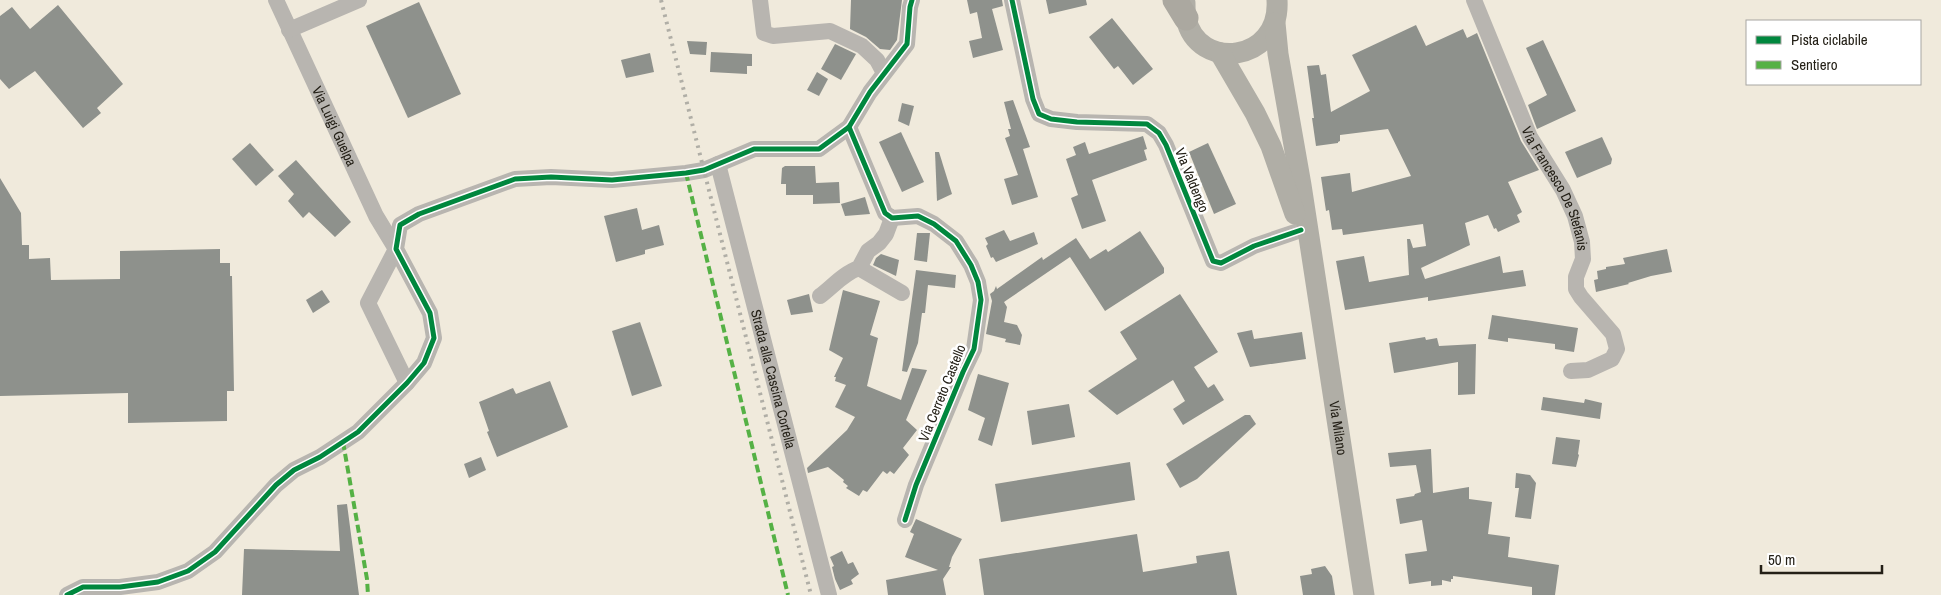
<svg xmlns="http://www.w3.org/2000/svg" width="1941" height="595" font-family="'Archivo Narrow',sans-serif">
  <rect width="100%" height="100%" fill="#f0eadc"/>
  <!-- building -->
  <g fill="#8e918c">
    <polygon points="851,0 902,0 897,40 890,50 880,49 866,37 850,29"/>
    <polygon points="967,0 1002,0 1003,6 992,9 1003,50 973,58 969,41 982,38 977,12 970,14"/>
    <polygon points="1046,0 1086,0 1087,5 1049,14"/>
    <polygon points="419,2 461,94 408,118 366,26"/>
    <polygon points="58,5 123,84 97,108 101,113 83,128 35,71 9,89 0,79 0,16 12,7 30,29"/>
    <polygon points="1112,18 1153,69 1133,85 1118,66 1114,69 1089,37"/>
    <polygon points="1416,25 1426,46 1463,29 1467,38 1477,33 1521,141 1539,170 1508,182 1522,212 1517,215 1520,222 1498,232 1496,228 1494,229 1488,215 1465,223 1470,245 1421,268 1425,279 1500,256 1503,273 1523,270 1526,286 1428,301 1428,297 1345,310 1336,261 1364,256 1369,282 1409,275 1407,239 1410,239 1413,248 1426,246 1423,224 1343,235 1342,229 1332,230 1329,210 1326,211 1321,177 1350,173 1352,192 1411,176 1388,129 1340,135 1340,141 1338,142 1338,143 1316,146 1312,118 1314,118 1307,66 1319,65 1321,75 1326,74 1331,112 1370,91 1352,55"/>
    <polygon points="1543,40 1576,111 1537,129 1528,105 1547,95 1526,48"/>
    <polygon points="687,41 707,42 706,55 690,54"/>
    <polygon points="835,44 856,54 841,80 821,69"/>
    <polygon points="711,52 752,54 752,66 747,66 747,74 710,72"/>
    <polygon points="650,53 654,72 626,78 621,60"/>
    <polygon points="817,72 828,79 819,96 807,90"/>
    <polygon points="1013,100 1030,147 1023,149 1038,197 1012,205 1004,179 1018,175 1005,138 1010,136 1008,129 1011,129 1004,102"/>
    <polygon points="902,103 914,106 909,126 898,121"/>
    <polygon points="901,132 924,182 902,192 879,142"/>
    <polygon points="1143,136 1147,149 1144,150 1147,160 1092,180 1106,221 1082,229 1071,198 1078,195 1066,159 1076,155 1073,147 1085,142 1089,154"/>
    <polygon points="1602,137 1612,159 1611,164 1577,178 1565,152"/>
    <polygon points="250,143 274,170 256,186 232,159"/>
    <polygon points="1208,143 1236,204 1214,214 1189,152"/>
    <polygon points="935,152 939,152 952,194 937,201"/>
    <polygon points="296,160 351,222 335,237 309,212 303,218 288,201 294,194 278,176"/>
    <polygon points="785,166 815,166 816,183 839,182 840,203 813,204 813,195 786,195 786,184 781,184 782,168"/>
    <polygon points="0,178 21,213 22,245 29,245 29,259 50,258 51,280 120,279 120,251 220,249 220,263 230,263 230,276 232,276 234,391 227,391 227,421 128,423 128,393 0,396"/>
    <polygon points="865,197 870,214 845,216 841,204"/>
    <polygon points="637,208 642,230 659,225 664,245 645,250 645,254 616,262 604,216"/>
    <polygon points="1004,230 1010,241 1034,232 1038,244 996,262 993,257 991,258 986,246 988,244 985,238"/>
    <polygon points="1140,231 1164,268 1164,273 1105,311 1070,257 1004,302 1007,307 1004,322 1017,325 1022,335 1020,345 1005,342 1006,339 986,334 992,301 990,294 994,291 996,286 997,289 1042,257 1043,260 1076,238 1090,259 1106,249 1108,252"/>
    <polygon points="917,233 930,233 927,262 914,260"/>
    <polygon points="1667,249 1672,272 1651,276 1628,283 1629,284 1596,292 1594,280 1598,279 1597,271 1606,269 1606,267 1625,264 1623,258"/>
    <polygon points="881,254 899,260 896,276 873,265 876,258"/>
    <polygon points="916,270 956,275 955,288 928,285 925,313 922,313 918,343 907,372 902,371"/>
    <polygon points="322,290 330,302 313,313 306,300"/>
    <polygon points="843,290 880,301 870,335 878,338 867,386 901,400 912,368 927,370 906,420 917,430 903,448 909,455 894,474 890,471 887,474 883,471 867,492 863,490 859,496 846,488 848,486 843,482 844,480 828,467 808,473 807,468 847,430 855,417 835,407 846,385 835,381 836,377 834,377 843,358 829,350"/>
    <polygon points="809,294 813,312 791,315 787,300"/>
    <polygon points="1180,294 1218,352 1194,367 1208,388 1214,384 1224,400 1183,425 1173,409 1185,401 1173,380 1117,415 1088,391 1137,359 1120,332"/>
    <polygon points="1492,315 1578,328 1574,352 1555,349 1555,344 1508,338 1508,342 1488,339"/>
    <polygon points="640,322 662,386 632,396 612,331"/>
    <polygon points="1252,330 1254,339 1302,332 1306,359 1250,367 1237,333"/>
    <polygon points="1425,337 1426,340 1437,338 1439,346 1476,344 1475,394 1458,395 1458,362 1394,373 1389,343"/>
    <polygon points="978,374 1009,383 992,446 978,440 985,418 968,410"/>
    <polygon points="550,381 568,427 497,457 487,432 489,431 479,402 513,388 516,394"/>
    <polygon points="1543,397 1584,403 1585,399 1602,403 1600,419 1541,410"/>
    <polygon points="1069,404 1075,437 1032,445 1027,411"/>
    <polygon points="1245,415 1250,415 1256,424 1197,479 1180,488 1166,464"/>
    <polygon points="1556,437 1580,440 1578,454 1579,455 1576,467 1552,464"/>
    <polygon points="1431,449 1433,493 1469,487 1469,499 1492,502 1488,534 1510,537 1508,557 1559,565 1555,595 1532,595 1532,587 1453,576 1453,579 1451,579 1451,582 1442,580 1442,585 1431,586 1431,581 1409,584 1405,554 1427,551 1422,520 1400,524 1396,499 1414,496 1415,494 1421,492 1416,465 1390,467 1388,453"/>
    <polygon points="481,457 486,470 469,478 464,464"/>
    <polygon points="1130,462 1135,500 1001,522 995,484"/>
    <polygon points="1516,473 1530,475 1536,483 1531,519 1515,517 1519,488 1515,488"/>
    <polygon points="347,504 359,595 242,595 244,549 340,551 337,505"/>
    <polygon points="916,519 962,539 952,557 949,567 951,567 943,579 946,595 888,595 886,580 938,570 905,557 914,534 910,532"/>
    <polygon points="1137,534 1143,572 1197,563 1196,556 1229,551 1237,595 984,595 979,559"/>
    <polygon points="842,551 848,564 853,562 859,574 851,580 853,584 840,590 835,579 832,567 834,566 830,557"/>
    <polygon points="1325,566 1332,576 1335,595 1303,595 1300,576 1312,574 1311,569"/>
  </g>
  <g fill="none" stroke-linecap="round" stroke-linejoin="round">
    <!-- minor -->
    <g stroke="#b8b5b0" stroke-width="16">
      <path id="s1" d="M276,0L376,216L396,249L368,303L407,383"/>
      <polyline points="760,0 764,33 773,36 830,31 862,46 877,60 884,73"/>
      <polyline points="1012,0 1033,99 1039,114 1051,119 1077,122 1147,124 1159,133 1166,145 1213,261 1221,263 1254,246 1301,230"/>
      <path id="s2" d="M1474,0L1530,137L1563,190L1575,216L1582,242L1583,259L1576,277V289L1581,297L1613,334L1617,349L1612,359L1588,370L1571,371"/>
      <polyline points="289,30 359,0"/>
      <polyline points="849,127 885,213 892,218 918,216 934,224 956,241 971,265 978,282 981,300 974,349 963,372 916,485 905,520"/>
      <path id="s3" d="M718,164L829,595"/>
      <polyline points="859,268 902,293"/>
      <path d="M820,296C832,287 844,273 859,268L868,251L879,243L886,234L892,218"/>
      <polyline points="67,595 83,587 120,587 158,582 188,571 215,552 276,485 294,470 320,457 358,432 407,383 424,363 434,338 430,313 396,249 400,225 419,214 515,179 551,177 612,180 686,173 704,170 754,149 819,149 849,127 870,92 907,44 910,7 912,0"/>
    </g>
    <!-- major -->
    <g stroke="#b0aea6" stroke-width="21">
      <path d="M1185,3C1185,8 1185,13 1186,18C1197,72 1281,63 1277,0"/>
      <path id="s4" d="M1275,23L1278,54L1301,185L1364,595"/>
      <polyline points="1220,53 1255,113 1271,146 1295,214"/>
    </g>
    <!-- highway -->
    <polyline stroke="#aba8a0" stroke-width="25" points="1175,0 1186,18"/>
    <!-- rail -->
    <polyline stroke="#b0aea6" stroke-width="4" stroke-dasharray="2.5 5" stroke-linecap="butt" points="661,0 811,595"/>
    <!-- quiet -->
    <g stroke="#55b145" stroke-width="4" stroke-dasharray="8 4" stroke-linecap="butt">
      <polyline points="686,173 788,595"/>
      <polyline points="343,442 367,579 368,595"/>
    </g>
    <defs>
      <g id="cycleway">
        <polyline points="1012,0 1033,99 1039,114 1051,119 1077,122 1147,124 1159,133 1166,145 1213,261 1221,263 1254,246 1301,230"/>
        <polyline points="849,127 885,213 892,218 918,216 934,224 956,241 971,265 978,282 981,300 974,349 963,372 916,485 905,520"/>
        <polyline points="67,595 83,587 120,587 158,582 188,571 215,552 276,485 294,470 320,457 358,432 407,383 424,363 434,338 430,313 396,249 400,225 419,214 515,179 551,177 612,180 686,173 704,170 754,149 819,149 849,127 870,92 907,44 910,7 912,0"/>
      </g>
    </defs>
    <!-- cycleway casing -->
    <use href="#cycleway" stroke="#fff" stroke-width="8"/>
    <!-- cycleway -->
    <use href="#cycleway" stroke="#00873e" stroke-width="5"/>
  </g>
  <g text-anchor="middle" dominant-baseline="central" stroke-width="5" stroke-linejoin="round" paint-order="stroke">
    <!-- street labels -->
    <g font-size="14" fill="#242017" stroke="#fff">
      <text stroke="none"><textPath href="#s1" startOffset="139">Via Luigi Guelpa</textPath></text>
      <text transform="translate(1192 180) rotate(68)">Via Valdengo</text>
      <text stroke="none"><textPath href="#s2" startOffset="206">Via Francesco De Stefanis</textPath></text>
      <text stroke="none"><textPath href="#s3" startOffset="222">Strada alla Cascina Cortella</textPath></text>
      <text transform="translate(942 393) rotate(-68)">Via Cerreto Castello</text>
      <text stroke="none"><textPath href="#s4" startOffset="410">Via Milano</textPath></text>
    </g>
  </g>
  <!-- legend -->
  <rect x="1746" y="20" width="175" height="65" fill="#ffffff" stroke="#a7a6a2"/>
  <rect x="1756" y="36" width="25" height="8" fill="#00873e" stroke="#a7a6a2"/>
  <text x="1791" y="45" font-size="15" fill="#242017">Pista ciclabile</text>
  <rect x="1756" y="61" width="25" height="8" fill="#55b145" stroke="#a7a6a2"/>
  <text x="1791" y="70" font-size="15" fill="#242017">Sentiero</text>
  <!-- scale -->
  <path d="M1761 565v8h121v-8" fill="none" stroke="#242017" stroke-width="2.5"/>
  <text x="1768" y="565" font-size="15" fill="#242017" stroke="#ffffff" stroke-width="4" paint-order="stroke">50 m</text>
</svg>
